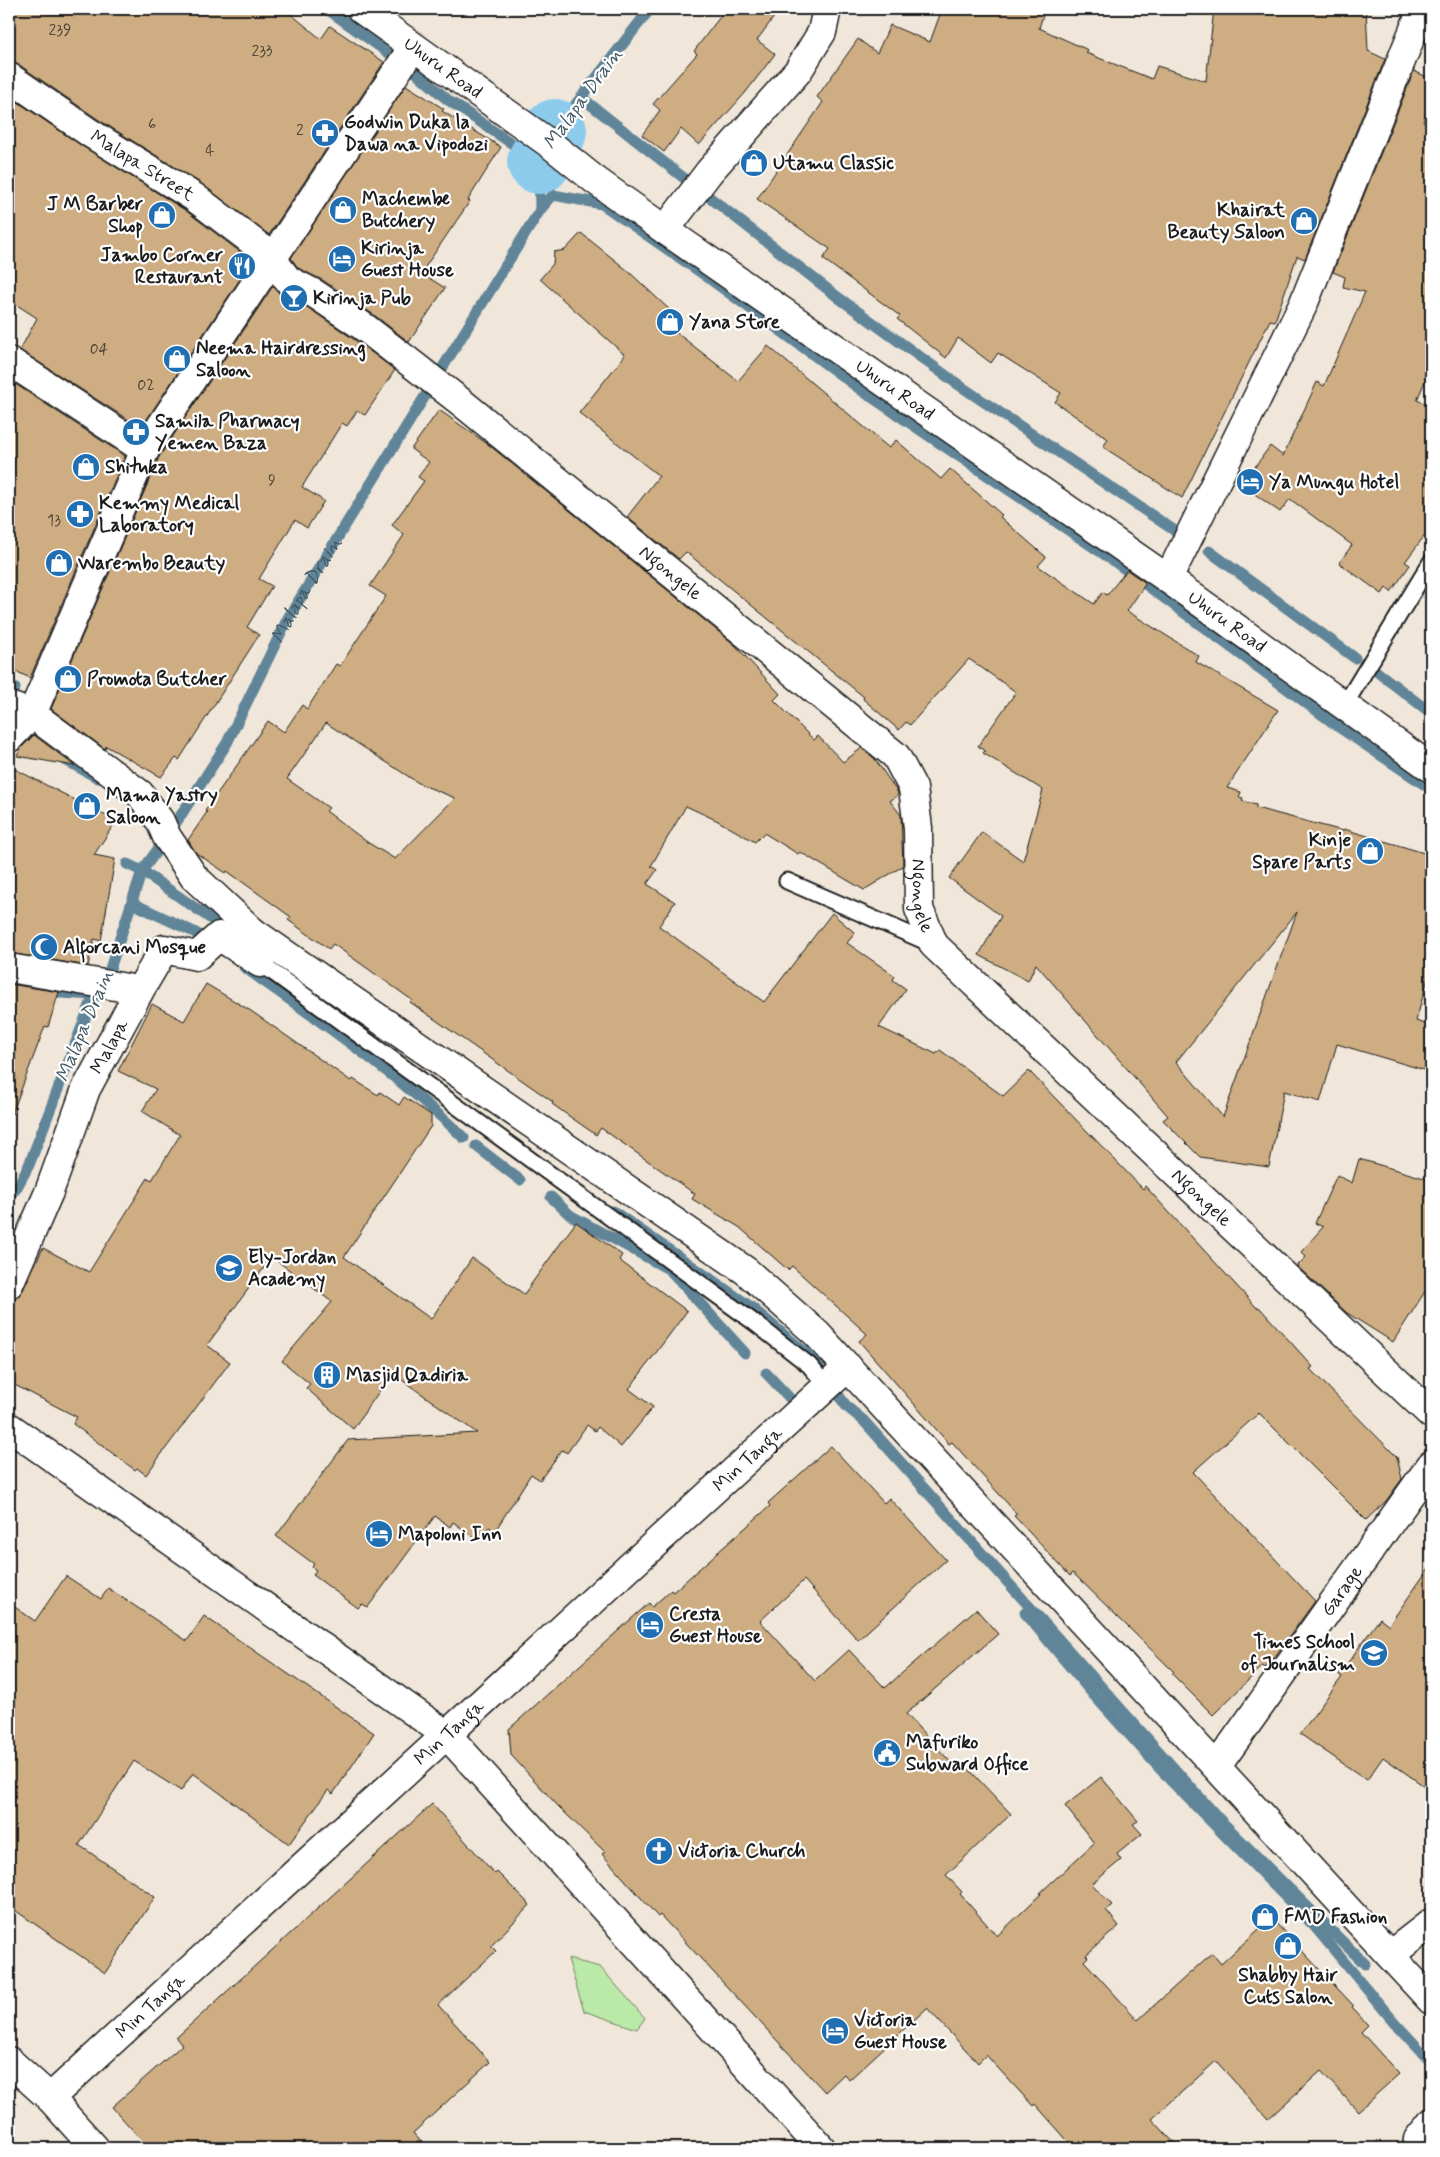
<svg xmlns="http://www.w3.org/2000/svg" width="1440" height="2157" font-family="Mynerve,sans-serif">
  <rect width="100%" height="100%" fill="#f0e6d9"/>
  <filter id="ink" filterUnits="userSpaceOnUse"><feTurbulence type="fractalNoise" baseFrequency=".02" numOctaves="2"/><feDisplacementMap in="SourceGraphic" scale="10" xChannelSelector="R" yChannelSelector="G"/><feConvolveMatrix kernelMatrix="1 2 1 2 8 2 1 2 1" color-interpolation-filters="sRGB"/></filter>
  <g filter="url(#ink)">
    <!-- green -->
    <polygon fill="#bbe9a7" stroke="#6c8262" points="568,1959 600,1967 645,2018 637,2029 584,2011"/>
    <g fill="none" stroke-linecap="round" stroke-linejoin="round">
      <!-- stream -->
      <g stroke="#608599" stroke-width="11">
        <polyline points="9,93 38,117 66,129"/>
        <polyline points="581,97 689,182"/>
        <polyline points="555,131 650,9"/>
        <polyline points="160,190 181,207 204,218"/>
        <polyline points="708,196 839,298 959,385 1184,537"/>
        <polyline points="540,210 553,195 602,204 706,276 864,392 1114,561 1343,730 1431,789"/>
        <polyline points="241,337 259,297"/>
        <polyline points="177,431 194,403 208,388"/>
        <polyline points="1209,551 1355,658"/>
        <polyline points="1376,671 1431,713"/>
        <polyline points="9,686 15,688"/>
        <polyline points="63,759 98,778"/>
        <polyline points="127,864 142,871 227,930"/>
        <polyline points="132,903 194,932 211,942"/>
        <path d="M244,967C319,1021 397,1073 464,1138"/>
        <polyline points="45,992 94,995"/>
        <polyline points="476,1146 520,1180"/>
        <path id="s1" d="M9,1195L16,1189L29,1165L94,995L99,996L105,984L142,871L167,837L227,743L288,618L540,210L539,162L448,100L418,74L327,9"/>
        <polyline points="551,1197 570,1215 670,1270 745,1353"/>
        <polyline points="613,1211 751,1307 813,1359 820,1369"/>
        <polyline points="766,1373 801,1410"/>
        <polyline points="829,1382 847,1407 863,1420 1220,1820 1365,1964"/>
        <polyline points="1025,1613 1092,1693 1172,1782 1315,1927 1395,2023 1431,2062"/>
      </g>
      <!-- river -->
      <polyline stroke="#8dcbed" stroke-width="64" points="539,162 550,144 555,131"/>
    </g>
    <!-- building -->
    <g fill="#cdad81" stroke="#1c1c1c" fill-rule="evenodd">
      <polygon points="9,9 285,9 321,39 330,26 384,62 269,235 202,184 99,120 18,64 9,62"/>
      <polygon points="726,9 780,9 757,40 775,54 746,92 699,145 681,129 664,152 642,135 660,110 653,104 697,54 694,51"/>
      <polygon points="942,9 1045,9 1039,28 1088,50 1086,53 1152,79 1157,66 1206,81 1214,9 1366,9 1368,51 1385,59 1305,259 1297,256 1275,321 1270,320 1182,498 1103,447 1108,439 1055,402 1061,393 998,353 991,363 958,338 946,358 897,319 900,316 823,259 830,249 757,199 823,102 817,97 858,39 877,53 890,25 930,42"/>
      <polygon points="1414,71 1431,79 1431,96 1423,122 1431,126 1431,367 1417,400 1431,406 1431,424 1428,433 1431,435 1431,527 1405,562 1410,565 1391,592 1386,588 1382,594 1339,563 1352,545 1290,499 1280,512 1242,485 1270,446 1283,456 1317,382 1324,386 1365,292 1343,287 1345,277 1333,272"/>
      <polygon points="406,85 444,109 442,111 501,147 468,200 470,201 421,273 445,288 409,342 374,315 324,281 298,268 291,258"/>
      <polygon points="9,96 82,146 185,210 252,261 141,428 20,350 37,318 9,300"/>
      <path d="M581,233L627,270L672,312L663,322L738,381L768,346L889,448L896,440L941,479L950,469L1002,515L1000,517L1046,557L1038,566L1094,604L1103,592L1107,595L1127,570L1146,583L1127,611L1199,656L1196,662L1278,710L1227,788L1241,792L1239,797L1243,798L1242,801L1256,805V808L1343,831L1344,829L1431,855V968L1416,1021L1431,1026V1072L1337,1044L1320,1102L1284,1091L1269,1167L1200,1157L1163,1120L1168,1116L1036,964L1028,981L979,955L1001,916L949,878L982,832L1023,861L1043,790L983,753L985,751L978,746L1016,692L969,659L910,725L906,722L899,730L863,699L864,697L686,552L679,559L627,517L659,476L579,413L625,355L540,279L553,264L554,252L565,250ZM1297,912L1223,1117L1176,1062Z"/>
      <polygon points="273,286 280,294 307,307 355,340 395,370 365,415 357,411 347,426 342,423 302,487 324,501 307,528 295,520 259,579 272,586 247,627 259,635 179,760 176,758 161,777 106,746 105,749 51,709 159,457"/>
      <polygon points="9,380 125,456 30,678 9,668"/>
      <path d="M439,410L489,445L735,645L780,694L774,700L814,740L818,736L843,762L862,748L875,759L898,793V795L890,801L901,815L903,866L864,890L800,852L798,854L764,833L755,842L718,821L686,806L651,866L657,870L647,884L675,902L659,926L764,1002L832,913L855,933L847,943L895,976L893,980L906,989L879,1027L936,1054L940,1050L1003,1096L1029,1071L1143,1189L1145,1186L1257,1308L1259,1307L1313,1367L1310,1369L1397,1457L1402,1479L1386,1501L1366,1520L1259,1413L1193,1472L1315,1601L1271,1662L1265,1668L1263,1666L1213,1715L1172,1674L1174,1672L1073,1573L1070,1576L1014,1516L1017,1514L952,1442L949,1444L859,1341L867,1334L792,1266L788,1270L739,1227L692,1199L695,1194L601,1128L596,1135L552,1104L553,1102L410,1002L412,1000L333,944L329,949L288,920L291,917L227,871L226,873L196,853L188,840L207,812L205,811L268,721L284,732L302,705L307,709L336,664L340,666L386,596L370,586L404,535L392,525L424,481L418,477L429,462L411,449ZM326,723L420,784L455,798L395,859L367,842L326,811L329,808L287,779Z"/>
      <polygon points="34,735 75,766 17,756 21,748"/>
      <polygon points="9,766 116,821 94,855 115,859 101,941 94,939 88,966 9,953"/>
      <polygon points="9,984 59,992 48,1027 45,1026 12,1114 9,1114"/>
      <polygon points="206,984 251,1011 351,1081 353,1079 378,1095 380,1092 399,1105 404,1097 431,1115 431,1126 344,1257 431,1319 472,1258 524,1294 576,1222 622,1255 619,1260 687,1311 629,1389 653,1407 621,1447 598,1427 595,1431 587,1425 567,1453 562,1450 540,1480 531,1474 495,1531 489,1527 479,1541 453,1522 450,1527 435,1516 368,1607 362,1604 358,1608 313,1575 316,1570 312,1567 314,1564 276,1536 348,1440 477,1433 392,1373 353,1429 306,1388 310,1384 282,1361 332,1302 272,1257 207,1345 230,1362 146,1475 137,1468 135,1470 73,1424 77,1417 9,1382 9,1308 11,1299 19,1296 23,1290 43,1248 89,1272 148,1178 152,1180 180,1135 142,1111 156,1089 118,1071 152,1004 184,1021"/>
      <polygon points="1359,1159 1431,1180 1431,1282 1393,1342 1347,1313 1297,1266 1306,1257 1301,1252 1323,1227 1315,1223 1337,1175 1352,1183"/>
      <polygon points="831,1446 884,1503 889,1498 946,1560 858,1640 804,1580 760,1621 815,1681 849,1650 885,1688 976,1609 998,1634 906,1714 957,1769 963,1763 1011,1814 946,1875 962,1892 960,1894 997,1936 1041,1894 1040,1893 1094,1843 1065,1806 1101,1777 1138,1821 1133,1824 1142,1834 1117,1854 1121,1860 1092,1884 1112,1905 1106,1910 1119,1926 1086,1955 1088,1957 1084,1961 1138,2020 1212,1953 1221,1964 1271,1918 1353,2005 1351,2007 1368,2025 1361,2032 1399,2074 1358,2111 1321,2071 1268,2119 1216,2061 1152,2119 1179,2148 1074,2148 1035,2104 1033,2106 986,2055 978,2063 927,2008 849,2080 844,2074 825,2092 660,1915 658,1917 602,1854 605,1852 557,1805 511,1755 509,1729 649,1603 652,1607 671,1590 673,1592 770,1506 768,1503"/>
      <polygon points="1431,1565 1431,1791 1383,1757 1367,1780 1300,1734 1342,1677 1339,1675 1380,1618 1389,1625"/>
      <polygon points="66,1576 101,1599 108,1588 187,1641 204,1616 374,1733 333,1794 328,1790 289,1844 193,1773 181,1791 134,1761 79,1845 155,1897 105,1973 9,1906 9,1603 35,1621"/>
      <polygon points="432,1804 495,1874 497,1872 530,1905 491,1946 496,1951 438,2005 490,2062 413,2133 427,2148 149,2148 112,2107 182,2045 176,2038"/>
    </g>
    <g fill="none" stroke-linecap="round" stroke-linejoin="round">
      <defs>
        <g id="service">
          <polyline points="1344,706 1431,562"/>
          <polyline points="787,881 934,945"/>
          <polyline points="260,963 755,1323 809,1365 827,1386"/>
        </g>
        <g id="minor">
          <path id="s2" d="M9,77L90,133L194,197L273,257L278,267L288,280L315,294L364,327L461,402L896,756L913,788L918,828L919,909L934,945L1431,1414"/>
          <polyline points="665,230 709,172 798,71 822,32 827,9"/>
          <polyline points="9,361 145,450"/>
          <polyline points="1168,579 1303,305 1422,9"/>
          <polyline points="9,706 32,714 140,794 160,821 167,837 194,877 253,932 746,1271 817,1334 1431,2000"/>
          <polyline points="9,738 32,714 145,450 413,47"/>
          <polyline points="9,968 127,988"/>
          <path id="s3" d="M9,1284L49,1192L86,1089L140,990L164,949L197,956L219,936L260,963L261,955L253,932"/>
          <polyline points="9,1427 447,1735 821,2148"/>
          <path id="s4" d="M1217,1766L1431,1465"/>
          <polyline points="1390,1955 1431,1923"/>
          <polyline points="9,2061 50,2098 95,2148"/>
          <path id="s5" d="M50,2098L848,1367"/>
          <polyline points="1416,2148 1418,2139 1431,2123"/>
        </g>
        <g id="secondary">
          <path id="s6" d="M361,9L550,144L595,180L665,230L1168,579L1431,768"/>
        </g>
      </defs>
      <!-- service casing -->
      <use href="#service" stroke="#1c1c1c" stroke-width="19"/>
      <!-- minor casing -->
      <use href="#minor" stroke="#1c1c1c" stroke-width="31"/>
      <!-- secondary casing -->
      <use href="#secondary" stroke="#1c1c1c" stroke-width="31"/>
      <!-- service -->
      <use href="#service" stroke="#fff" stroke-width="15"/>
      <!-- minor -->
      <use href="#minor" stroke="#fff" stroke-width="28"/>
      <!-- secondary -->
      <use href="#secondary" stroke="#fff" stroke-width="28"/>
    </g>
  </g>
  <!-- icons -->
  <defs>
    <symbol id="pharmacy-disc" viewBox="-11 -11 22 22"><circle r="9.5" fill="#1f6fb2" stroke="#fff"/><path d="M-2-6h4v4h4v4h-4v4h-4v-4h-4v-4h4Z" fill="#fff"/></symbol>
    <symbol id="shop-disc" viewBox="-11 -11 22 22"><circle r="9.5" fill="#1f6fb2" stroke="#fff"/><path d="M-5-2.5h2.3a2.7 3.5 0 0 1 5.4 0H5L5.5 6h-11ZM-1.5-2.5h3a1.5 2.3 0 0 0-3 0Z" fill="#fff"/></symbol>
    <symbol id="hotel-disc" viewBox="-11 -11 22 22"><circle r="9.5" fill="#1f6fb2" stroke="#fff"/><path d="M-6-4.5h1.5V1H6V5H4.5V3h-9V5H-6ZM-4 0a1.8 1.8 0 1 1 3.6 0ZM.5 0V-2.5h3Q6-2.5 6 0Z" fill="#fff"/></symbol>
    <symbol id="restaurant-disc" viewBox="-11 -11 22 22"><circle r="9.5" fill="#1f6fb2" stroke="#fff"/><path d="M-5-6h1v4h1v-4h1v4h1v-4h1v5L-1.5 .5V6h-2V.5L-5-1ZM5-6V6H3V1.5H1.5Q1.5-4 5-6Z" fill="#fff"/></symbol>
    <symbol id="bar-disc" viewBox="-11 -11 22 22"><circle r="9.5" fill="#1f6fb2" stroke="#fff"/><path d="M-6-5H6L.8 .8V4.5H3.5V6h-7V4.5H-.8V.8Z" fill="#fff"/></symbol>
    <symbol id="mosque-disc" viewBox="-11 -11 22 22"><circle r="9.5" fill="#1f6fb2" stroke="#fff"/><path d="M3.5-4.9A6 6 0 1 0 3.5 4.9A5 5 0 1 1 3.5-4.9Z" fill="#fff"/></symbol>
    <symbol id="school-disc" viewBox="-11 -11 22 22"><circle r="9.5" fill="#1f6fb2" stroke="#fff"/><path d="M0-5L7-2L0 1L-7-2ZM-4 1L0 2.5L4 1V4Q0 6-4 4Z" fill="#fff"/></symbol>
    <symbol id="building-disc" viewBox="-11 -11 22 22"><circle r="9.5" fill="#1f6fb2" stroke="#fff"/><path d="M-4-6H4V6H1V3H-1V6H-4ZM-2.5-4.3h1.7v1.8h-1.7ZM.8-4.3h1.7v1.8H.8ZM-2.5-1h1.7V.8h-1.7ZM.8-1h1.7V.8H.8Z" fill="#fff"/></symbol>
    <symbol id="civic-disc" viewBox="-11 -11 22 22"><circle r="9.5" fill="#1f6fb2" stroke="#fff"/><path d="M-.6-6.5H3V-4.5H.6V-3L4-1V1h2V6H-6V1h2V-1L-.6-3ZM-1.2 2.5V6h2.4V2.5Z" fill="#fff"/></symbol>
    <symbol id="church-disc" viewBox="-11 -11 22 22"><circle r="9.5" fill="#1f6fb2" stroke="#fff"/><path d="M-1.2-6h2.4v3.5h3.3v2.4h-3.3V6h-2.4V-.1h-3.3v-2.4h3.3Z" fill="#fff"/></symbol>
  </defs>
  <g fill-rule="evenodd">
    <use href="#pharmacy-disc" x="309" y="117" width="32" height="32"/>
    <use href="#shop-disc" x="738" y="147" width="32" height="32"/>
    <use href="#shop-disc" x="327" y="194" width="32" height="32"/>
    <use href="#shop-disc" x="146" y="199" width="32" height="32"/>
    <use href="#shop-disc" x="1288" y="205" width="32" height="32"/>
    <use href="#hotel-disc" x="326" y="243" width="32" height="32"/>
    <use href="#restaurant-disc" x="226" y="250" width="32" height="32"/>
    <use href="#bar-disc" x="278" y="282" width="32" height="32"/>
    <use href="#shop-disc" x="654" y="306" width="32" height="32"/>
    <use href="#shop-disc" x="161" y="343" width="32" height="32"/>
    <use href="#pharmacy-disc" x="120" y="416" width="32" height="32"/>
    <use href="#shop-disc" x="70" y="451" width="32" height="32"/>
    <use href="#hotel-disc" x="1234" y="466" width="32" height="32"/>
    <use href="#pharmacy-disc" x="64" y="498" width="32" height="32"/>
    <use href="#shop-disc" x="43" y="547" width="32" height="32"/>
    <use href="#shop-disc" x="52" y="663" width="32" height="32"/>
    <use href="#shop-disc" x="71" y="790" width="32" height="32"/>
    <use href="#shop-disc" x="1354" y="835" width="32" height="32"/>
    <use href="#mosque-disc" x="28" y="931" width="32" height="32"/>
    <use href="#school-disc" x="213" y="1252" width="32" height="32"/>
    <use href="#building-disc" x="311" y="1359" width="32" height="32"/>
    <use href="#hotel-disc" x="363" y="1518" width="32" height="32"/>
    <use href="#hotel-disc" x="634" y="1609" width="32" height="32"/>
    <use href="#school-disc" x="1358" y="1637" width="32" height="32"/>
    <use href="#civic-disc" x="871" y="1737" width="32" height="32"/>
    <use href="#church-disc" x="643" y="1835" width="32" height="32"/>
    <use href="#shop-disc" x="1249" y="1901" width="32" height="32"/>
    <use href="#shop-disc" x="1272" y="1930" width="32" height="32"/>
    <use href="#hotel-disc" x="819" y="2015" width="32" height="32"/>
  </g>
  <g text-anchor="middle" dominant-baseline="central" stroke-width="4.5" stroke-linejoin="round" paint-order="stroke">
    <!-- number labels -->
    <g font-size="16" fill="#484035">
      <text x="60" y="30">239</text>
      <text x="262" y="51">233</text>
      <text x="152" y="124">6</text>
      <text x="300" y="130">2</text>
      <text x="210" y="150">4</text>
      <text x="99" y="349">04</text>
      <text x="146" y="385">02</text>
      <text x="272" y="480">9</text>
      <text x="54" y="520">13</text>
    </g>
    <!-- street labels -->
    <g font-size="19" fill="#1c1c1c" stroke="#fff">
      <text stroke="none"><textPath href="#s6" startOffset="101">Uhuru Road</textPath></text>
      <text stroke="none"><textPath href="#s2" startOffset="160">Malapa Street</textPath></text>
      <text stroke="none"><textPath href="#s6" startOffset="656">Uhuru Road</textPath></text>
      <text stroke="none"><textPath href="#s2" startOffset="830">Ngongele</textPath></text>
      <text stroke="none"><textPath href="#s6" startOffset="1061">Uhuru Road</textPath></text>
      <text stroke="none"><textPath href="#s2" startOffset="1265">Ngongele</textPath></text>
      <text stroke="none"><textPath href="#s3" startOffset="258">Malapa</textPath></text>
      <text stroke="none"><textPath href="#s2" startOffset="1685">Ngongele</textPath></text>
      <text stroke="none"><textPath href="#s5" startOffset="946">Min Tanga</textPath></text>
      <text stroke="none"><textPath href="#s4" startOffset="215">Garage</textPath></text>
      <text stroke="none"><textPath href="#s5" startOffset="541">Min Tanga</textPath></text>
      <text stroke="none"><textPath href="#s5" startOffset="136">Min Tanga</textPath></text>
    </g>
    <!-- poi labels -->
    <g font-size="19" font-weight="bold" fill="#1c1c1c" stroke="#fff" text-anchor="start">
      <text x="344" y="122">Godwin Duka la<tspan x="344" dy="22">Dawa na Vipodozi</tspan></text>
      <text x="773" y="163">Utamu Classic</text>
      <text x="362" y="199">Machembe<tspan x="362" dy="22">Butchery</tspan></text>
      <text x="143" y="204" text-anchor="end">J M Barber<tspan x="143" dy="22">Shop</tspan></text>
      <text x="1285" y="210" text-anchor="end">Khairat<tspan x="1285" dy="22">Beauty Saloon</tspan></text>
      <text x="361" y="248">Kirinja<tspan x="361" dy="22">Guest House</tspan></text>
      <text x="223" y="255" text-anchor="end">Jambo Corner<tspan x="223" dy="22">Restaurant</tspan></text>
      <text x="313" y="298">Kirinja Pub</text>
      <text x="689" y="322">Yana Store</text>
      <text x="196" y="348">Neema Hairdressing<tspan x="196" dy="22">Saloon</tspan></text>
      <text x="155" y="421">Samila Pharmacy<tspan x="155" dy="22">Yemen Baza</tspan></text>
      <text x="105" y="467">Shituka</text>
      <text x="1269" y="482">Ya Mungu Hotel</text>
      <text x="99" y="503">Kemmy Medical<tspan x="99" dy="22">Laboratory</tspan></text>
      <text x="78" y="563">Warembo Beauty</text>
      <text x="87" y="679">Promota Butcher</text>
      <text x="106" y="795">Mama Yastry<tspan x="106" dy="22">Saloon</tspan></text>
      <text x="1351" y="840" text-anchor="end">Kinje<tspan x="1351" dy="22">Spare Parts</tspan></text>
      <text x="63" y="947">Alforcani Mosque</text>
      <text x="248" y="1257">Ely-Jordan<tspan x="248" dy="22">Academy</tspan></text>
      <text x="346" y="1375">Masjid Qadiria</text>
      <text x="398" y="1534">Mapoloni Inn</text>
      <text x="669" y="1614">Cresta<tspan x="669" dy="22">Guest House</tspan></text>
      <text x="1355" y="1642" text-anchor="end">Times School<tspan x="1355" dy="22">of Journalism</tspan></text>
      <text x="906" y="1742">Mafuriko<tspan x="906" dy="22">Subward Office</tspan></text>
      <text x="678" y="1851">Victoria Church</text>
      <text x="1284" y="1917">FMD Fashion</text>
      <text x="1288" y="1975" text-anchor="middle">Shabby Hair<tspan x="1288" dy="22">Cuts Salon</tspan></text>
      <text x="854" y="2020">Victoria<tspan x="854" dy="22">Guest House</tspan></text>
    </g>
    <!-- water labels -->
    <g font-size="20" font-style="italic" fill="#445965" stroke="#fff">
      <text transform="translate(583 99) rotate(-54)">Malapa Drain</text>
      <text stroke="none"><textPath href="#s1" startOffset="682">Malapa Drain</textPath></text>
      <text transform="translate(85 1026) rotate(-67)">Malapa Drain</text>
    </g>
  </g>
  <!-- margin -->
  <rect width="1440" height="2157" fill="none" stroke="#fff" stroke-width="30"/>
  <rect x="15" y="15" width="1410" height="2127" fill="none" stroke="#1c1c1c" stroke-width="2" filter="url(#ink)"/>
</svg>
